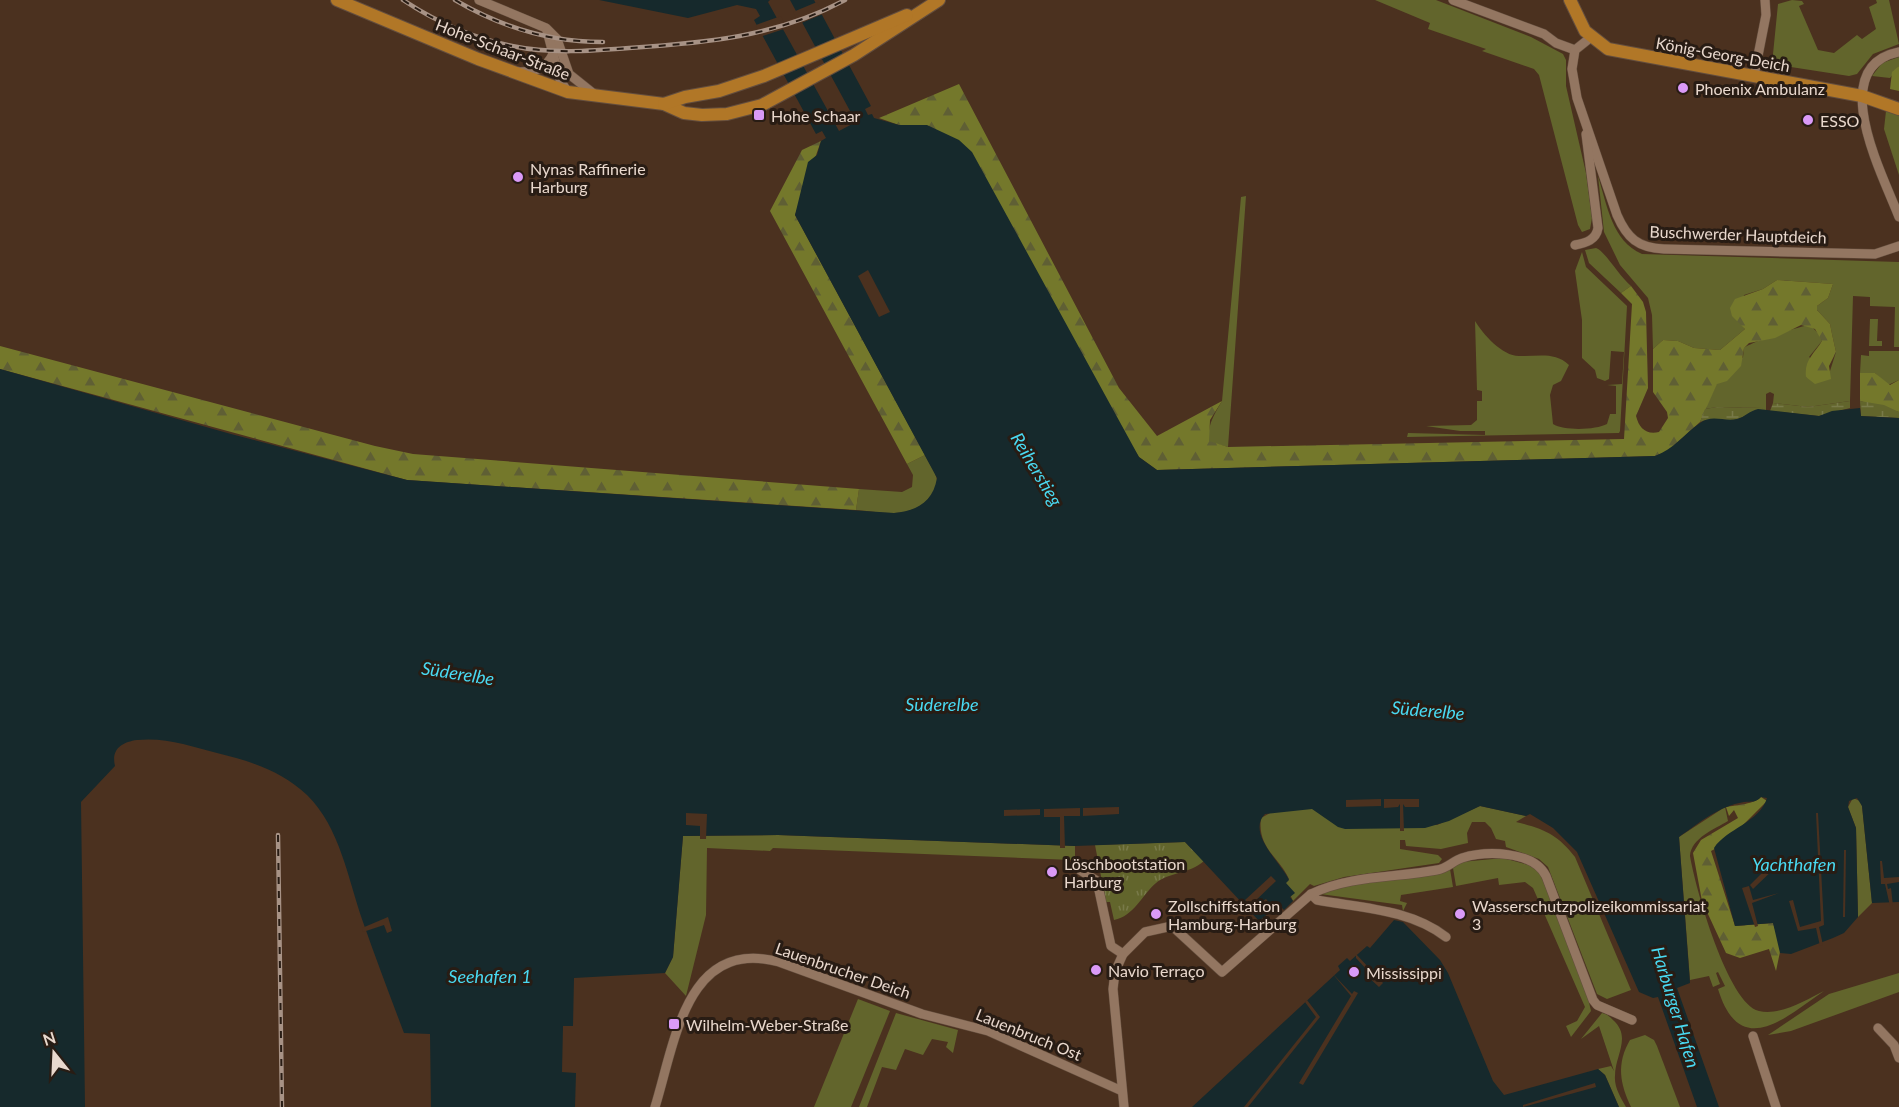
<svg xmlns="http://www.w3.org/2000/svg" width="1899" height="1107" font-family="Lato,sans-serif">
  <defs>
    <pattern id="forest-firs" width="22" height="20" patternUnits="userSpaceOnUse" patternTransform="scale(1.5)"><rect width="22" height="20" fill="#74782b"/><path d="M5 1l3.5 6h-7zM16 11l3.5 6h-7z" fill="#5f5f34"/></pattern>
    <pattern id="wetland-marsh" width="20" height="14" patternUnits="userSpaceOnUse" patternTransform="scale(1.5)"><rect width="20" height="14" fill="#62652c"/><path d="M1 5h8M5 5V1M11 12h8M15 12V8" fill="none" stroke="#787a49"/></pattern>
    <pattern id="park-tufts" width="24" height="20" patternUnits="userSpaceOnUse" patternTransform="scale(1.5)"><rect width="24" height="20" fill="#62652c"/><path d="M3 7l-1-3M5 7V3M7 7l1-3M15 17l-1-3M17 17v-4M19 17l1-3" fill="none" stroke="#787a49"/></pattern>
  </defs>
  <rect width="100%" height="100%" fill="#4b311f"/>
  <!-- green -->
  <g fill="#62652c">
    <polygon points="1375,0 1436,0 1531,37 1563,54 1566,60 1566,86 1586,173 1592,218 1590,229 1582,232 1578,225 1539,75 1534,69 1482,51 1486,49 1428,29 1430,23"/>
    <polygon points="1792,0 1802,1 1804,4 1799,6 1818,50 1834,53 1857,35 1862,39 1876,29 1869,7 1877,3 1876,0 1889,0 1899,44 1873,54 1857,74 1849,76 1772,64 1778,4"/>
    <polygon points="1899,57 1899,66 1890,78 1872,76 1882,63"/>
    <polygon points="1886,111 1899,114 1899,175 1884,129"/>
    <path d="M1598,176C1607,205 1612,241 1642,254L1899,262V347H1894L1895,307L1870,306V297L1853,296L1850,401L1808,407L1773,403L1774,394L1770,392L1766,394V411L1761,408L1717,407L1705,409L1717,383L1743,357L1744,348C1749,343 1803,325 1810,325L1820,335L1822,341L1809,357L1830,371L1836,352L1832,334L1830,324L1817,310V306L1828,298L1833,284L1777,280L1763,289L1744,295L1739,321L1745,329L1720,350L1694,348L1678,341L1663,340L1653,349L1652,315L1648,298L1620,265L1604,232Z"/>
    <path d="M1246,196L1228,447L1209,442C1207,425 1214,415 1222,401L1241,197Z"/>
    <path d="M1596,248C1605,251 1619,276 1631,286L1621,293L1589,263L1585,250Z"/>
    <path d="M1582,252L1586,267L1627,306L1620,431L1619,433L1407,437L1408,433L1485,435V431H1460L1426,426L1471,425L1477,420V401H1482V391L1477,390L1475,321C1483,334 1502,356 1519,356C1537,357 1554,351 1569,365L1561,381L1553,385L1550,395L1553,424C1564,431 1596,430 1607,424L1610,414H1616V386L1607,385L1622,384L1624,352L1611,351L1609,379L1605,381L1597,378L1595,370L1582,358V320L1575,271Z"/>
    <polygon points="1870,319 1878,319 1877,341 1882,341 1882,346 1869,346"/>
    <polygon points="1869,351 1899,351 1899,380 1888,385 1875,373 1860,373 1861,355 1869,356"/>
    <path d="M925,455C928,462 936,472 937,480C937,487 934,492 930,497C912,520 881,512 856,510L859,489L902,492L912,487L913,475L907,464Z"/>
    <polygon points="1853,798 1860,801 1862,806 1872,903 1858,917 1856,828 1848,807"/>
    <path d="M1480,806L1526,816L1516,822C1544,829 1557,834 1575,857L1631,990L1607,999L1597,994L1548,867L1539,859L1506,847L1505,841L1496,839L1491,828L1485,822H1472L1467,833L1468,843L1441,849L1406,846L1405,840H1400V849L1438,855L1442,859L1439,863L1344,877L1314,886L1310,884L1293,901L1285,883L1289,879C1279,857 1257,848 1261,818L1272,812L1307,808L1437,825Z"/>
    <path d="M1725,807L1728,821C1715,829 1691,838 1690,856C1695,887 1728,1004 1759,1011C1780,1016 1806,1000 1824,991C1786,1017 1740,1061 1718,989L1725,986L1718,972L1716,973L1720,984L1713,987L1709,976L1690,980L1679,837Z"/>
    <polygon points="778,835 1075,846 1075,857 1072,860 773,848 770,851 707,848 706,915 686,996 665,973 673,957 683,836"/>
    <polygon points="1503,858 1532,866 1539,871 1585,985 1591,1011 1571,1037 1566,1026 1577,1021 1585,1007 1533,888 1525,882 1499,885 1498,878 1456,886 1453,868 1461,862"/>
    <polygon points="1450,869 1453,887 1401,895 1400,901 1407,903 1403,911 1402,905 1320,894 1344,886"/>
    <polygon points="1899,973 1899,992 1791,1031 1768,1035 1829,994"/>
    <polygon points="858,999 890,1011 851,1107 814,1107"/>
    <polygon points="896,1013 958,1030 953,1053 946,1047 948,1042 932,1039 923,1055 905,1049 896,1070 882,1067 867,1107 859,1107"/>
    <path d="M1602,1013C1607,1014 1609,1016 1613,1020C1632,1037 1615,1055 1615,1076C1614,1087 1621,1098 1626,1107H1619L1605,1075L1598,1069L1611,1066L1614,1071L1599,1026L1581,1039Z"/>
    <path d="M1645,1035L1654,1040L1657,1046L1680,1107H1631C1620,1084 1616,1064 1630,1040Z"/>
  </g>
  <!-- forest -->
  <g fill="url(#forest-firs)">
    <polygon points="1899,66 1899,91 1890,89 1892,72"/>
    <path d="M959,84L1119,388L1157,436L1222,401L1210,420L1209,441L1228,447L1624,439L1632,304L1621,293L1631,286L1643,302L1646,312L1648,388L1636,416C1639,428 1646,435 1659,432L1668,418L1667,412L1653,392V349L1663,340L1678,341L1694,348L1720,350L1745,329L1732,316L1730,308L1735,299L1763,289L1777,280L1833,284L1828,298L1817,306V310L1830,324L1832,334L1836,352L1829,366L1831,379L1815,384L1806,377C1804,360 1814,354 1822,341L1815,329L1801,325L1775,338L1749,343L1744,348L1741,366L1727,381L1717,384L1700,422L1668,451L1655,456L1157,470L1139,457L927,126L899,125L879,118Z"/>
    <polygon points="821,141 795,215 925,455 907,464 770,211 802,150"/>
    <polygon points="0,346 375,446 413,454 859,489 856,510 407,480 0,369"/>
    <polygon points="1860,373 1875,373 1890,385 1899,380 1899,412 1860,401"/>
    <path d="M1761,797L1767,801L1740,828L1739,836L1711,851L1735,926L1773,923L1781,947L1776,971L1769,949L1740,958L1726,953L1702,901L1693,853L1701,840L1738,818L1734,810L1729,816L1726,807C1737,805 1755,804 1761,797Z"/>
  </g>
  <!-- wetland -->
  <g fill="url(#wetland-marsh)">
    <polygon points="1850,401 1850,408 1819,416 1770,411 1773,403 1808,407"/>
    <polygon points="1860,401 1884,405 1899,412 1899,418 1861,416"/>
    <path d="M1717,407L1762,408L1766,411C1752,408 1746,418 1734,420C1721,421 1713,417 1700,422L1705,409Z"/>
  </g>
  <!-- park -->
  <path fill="url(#park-tufts)" d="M1185,842L1204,861C1189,874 1169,872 1156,883C1142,895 1134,916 1114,920L1110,902H1106L1095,845Z"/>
  <!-- water -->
  <g fill="#16292c">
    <path d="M599,0H770L768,2L839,131L856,122L790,0H814L871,106L865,109L868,115L872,114L874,118L899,125H927L959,140L972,152L1139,457L1157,470L1655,456C1674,449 1684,434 1700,423C1712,414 1724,422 1737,419C1745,417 1749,411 1758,409L1819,416L1832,411L1860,408L1861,416L1899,418V902L1872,903L1862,806L1857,798L1849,801L1848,807L1856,828L1858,917L1844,933L1833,938L1791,954L1780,953L1773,923L1735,926L1714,848C1726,829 1760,822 1767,798L1761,797C1755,803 1752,801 1744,802C1719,806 1699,823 1679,837L1690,983L1677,988L1719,1107H1697L1658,997L1653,998L1639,992L1577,852L1553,828L1530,814L1526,816L1480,806L1449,821L1425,828L1345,829L1338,827L1312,809L1265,814C1246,833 1282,864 1289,880L1286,883L1295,893L1290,897L1293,901L1284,910L1280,906L1275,910L1266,899L1261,902L1270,912L1259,921L1185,842L1075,846L778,835L683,836L673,957L665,973L574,978L573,1026H563L562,1072L576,1073L575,1107H431L430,1034L404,1033C390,996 376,959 363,922C348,879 340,827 307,795C282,771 250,761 217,753C191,746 165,737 137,740C122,742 111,749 115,766L81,802L85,1107H0V369L231,434L407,480L894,513C917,511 933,502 937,478L795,215L808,162L817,155L821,141L826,138L822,131L816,134L754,20L760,16L756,9L737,5L688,18Z"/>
    <polygon points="1394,920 1403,922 1440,960 1448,973 1493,1081 1504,1095 1598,1069 1605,1075 1619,1107 1192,1107 1340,970 1338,966 1347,958 1350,961 1367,946 1370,948"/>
  </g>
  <!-- pier -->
  <g fill="#4b311f">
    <polygon points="817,2 823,14 799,24 793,12"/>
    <polygon points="781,16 787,28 760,37 756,25"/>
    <polygon points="868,270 890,312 879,317 858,276"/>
    <polygon points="1381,799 1381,806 1346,807 1346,800"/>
    <polygon points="1384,799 1419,799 1419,807 1405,807 1403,804 1404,831 1400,831 1400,804 1398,807 1384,808"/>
    <polygon points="1119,807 1119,814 1083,816 1083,808"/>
    <polygon points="1080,808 1080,816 1064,816 1065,848 1060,848 1060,817 1044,817 1044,809"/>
    <polygon points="1040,809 1040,815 1004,816 1004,810"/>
    <polygon points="686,813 707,814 706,839 700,839 700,826 686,825"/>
    <polygon points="1816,813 1818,813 1824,925 1819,927 1823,945 1820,946 1816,928 1798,931 1789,901 1793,900 1800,927 1821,921"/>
    <polygon points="1844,850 1846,850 1845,917 1843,917"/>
    <polygon points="1775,860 1779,864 1753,889 1750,885"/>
    <polygon points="1880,861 1882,861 1884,878 1899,877 1899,882 1887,884 1888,889 1891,888 1893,906 1890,906 1885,884 1881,884"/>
    <polygon points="1271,876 1276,881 1250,906 1245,900"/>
    <polygon points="1749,886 1753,900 1779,893 1752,903 1758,926 1755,927 1742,888"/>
    <polygon points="388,917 392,931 387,933 384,925 363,932 362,928"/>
    <polygon points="1356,954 1383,983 1379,987 1365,974 1368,971 1356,958"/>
    <polygon points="1332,973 1352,994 1354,991 1358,993 1303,1085 1299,1083 1351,996"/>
    <polygon points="1307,1000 1320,1017 1248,1107 1244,1107 1316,1017 1305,1002"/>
    <polygon points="1595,1083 1596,1087 1523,1107 1523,1105"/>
  </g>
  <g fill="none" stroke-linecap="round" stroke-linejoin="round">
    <defs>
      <g id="minor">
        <polyline points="479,0 546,28 557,39 569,74 594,94"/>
        <polyline points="1453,0 1544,34 1556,43 1575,50"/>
        <polyline points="547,31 560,80 567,91"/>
        <path d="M1590,38L1575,50L1572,69L1577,98L1617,215C1627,238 1638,248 1664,249L1875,254L1899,246"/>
        <path d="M1899,52C1825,67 1883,175 1899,217"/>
        <path d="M518,72C535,72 546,69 553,54"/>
        <polyline points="1754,76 1766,15 1765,0"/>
        <path d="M1575,245C1586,243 1596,240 1598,228L1586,134"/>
        <polyline points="1080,870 1097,881 1111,946 1123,954"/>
        <path d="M1311,894L1317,900C1361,908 1410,909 1446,937"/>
        <polyline points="1878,1028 1894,1045 1899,1058"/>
        <polyline points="1753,1036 1776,1107"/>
        <path d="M655,1107C675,1043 686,937 779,962L922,1014L988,1031L1122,1091"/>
        <path d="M1124,1107L1113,989L1115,972L1123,954L1145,932L1172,926L1222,972L1311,894C1350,875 1395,878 1437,870C1446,869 1453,861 1462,858C1485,851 1533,850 1546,876L1593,1000L1597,1005L1632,1020"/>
      </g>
      <g id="major">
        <polyline points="337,0 478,59 568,92 664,104 684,113 702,115 727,114 762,105 854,55 939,0"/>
        <polyline points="1570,0 1585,31 1608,49 1862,96 1899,109"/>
        <polyline points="664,104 685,97 719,91 764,76 907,15"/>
      </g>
    </defs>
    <!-- minor casing -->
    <use href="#minor" stroke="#644e3e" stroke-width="10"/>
    <!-- major casing -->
    <use href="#major" stroke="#644e3e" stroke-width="14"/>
    <!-- minor -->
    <use href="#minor" stroke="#937661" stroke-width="9"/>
    <!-- major -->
    <use href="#major" stroke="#b17727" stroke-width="12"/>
    <defs>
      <g id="rail">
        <path d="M403,0C436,22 473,38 512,46C550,54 591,51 629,48C705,43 776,37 845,0"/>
        <path d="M455,0C501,27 548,42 603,42"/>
        <polyline points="278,835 282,1107"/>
      </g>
    </defs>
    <!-- rail casing -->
    <use href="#rail" stroke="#a79285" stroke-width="4.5"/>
    <!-- rail -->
    <use href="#rail" stroke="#281c14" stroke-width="2" stroke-dasharray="7" stroke-linecap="butt"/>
  </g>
  <!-- markers -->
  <g fill="#da9af7" stroke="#281c14" stroke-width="2">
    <circle cx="1683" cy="88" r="6"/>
    <rect x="753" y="109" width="12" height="12" rx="3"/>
    <circle cx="1808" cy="120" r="6"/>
    <circle cx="518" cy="177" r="6"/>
    <circle cx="1052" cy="872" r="6"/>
    <circle cx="1156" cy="914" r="6"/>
    <circle cx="1460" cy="914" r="6"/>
    <circle cx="1096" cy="970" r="6"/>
    <circle cx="1354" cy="972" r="6"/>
    <rect x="668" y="1018" width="12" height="12" rx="3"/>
  </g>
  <g text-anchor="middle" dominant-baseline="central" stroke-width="6" stroke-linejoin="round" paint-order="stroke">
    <!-- street labels -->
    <g font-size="16" fill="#e9d8cd" stroke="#281c14">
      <text transform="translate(503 49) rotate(21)">Hohe-Schaar-Straße</text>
      <text transform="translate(1723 54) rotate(10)">König-Georg-Deich</text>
      <text transform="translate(1738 234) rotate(2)">Buschwerder Hauptdeich</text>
      <text transform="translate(843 970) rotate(19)">Lauenbrucher Deich</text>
      <text transform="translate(1029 1034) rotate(22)">Lauenbruch Ost</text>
    </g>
    <!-- poi labels -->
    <g font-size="16" fill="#e9d8cd" stroke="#281c14" text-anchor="start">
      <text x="1695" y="88">Phoenix Ambulanz</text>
      <text x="771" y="115">Hohe Schaar</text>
      <text x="1820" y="120">ESSO</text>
      <text x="530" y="168">Nynas Raffinerie<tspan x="530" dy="18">Harburg</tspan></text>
      <text x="1064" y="863">Löschbootstation<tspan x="1064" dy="18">Harburg</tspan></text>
      <text x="1168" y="905">Zollschiffstation<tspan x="1168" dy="18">Hamburg-Harburg</tspan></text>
      <text x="1472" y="905">Wasserschutzpolizeikommissariat<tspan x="1472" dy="18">3</tspan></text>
      <text x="1108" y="970">Navio Terraço</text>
      <text x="1366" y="972">Mississippi</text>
      <text x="686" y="1024">Wilhelm-Weber-Straße</text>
    </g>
    <!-- water labels -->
    <g font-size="18" font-style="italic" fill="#49d9f1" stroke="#281c14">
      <text transform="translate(1037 469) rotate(59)">Reiherstieg</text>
      <text transform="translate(458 673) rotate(9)">Süderelbe</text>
      <text x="942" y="704">Süderelbe</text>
      <text transform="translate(1428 710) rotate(5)">Süderelbe</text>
      <text x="1794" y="864">Yachthafen</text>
      <text x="490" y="976">Seehafen 1</text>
      <text transform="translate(1676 1007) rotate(73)">Harburger Hafen</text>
    </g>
  </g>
  <!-- north arrow -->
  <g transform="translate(54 1053) rotate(342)" stroke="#281c14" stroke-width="4.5" paint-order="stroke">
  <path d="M0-4.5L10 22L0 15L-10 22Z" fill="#e9d8cd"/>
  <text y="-9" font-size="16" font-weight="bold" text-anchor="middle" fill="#e9d8cd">N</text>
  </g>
</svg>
